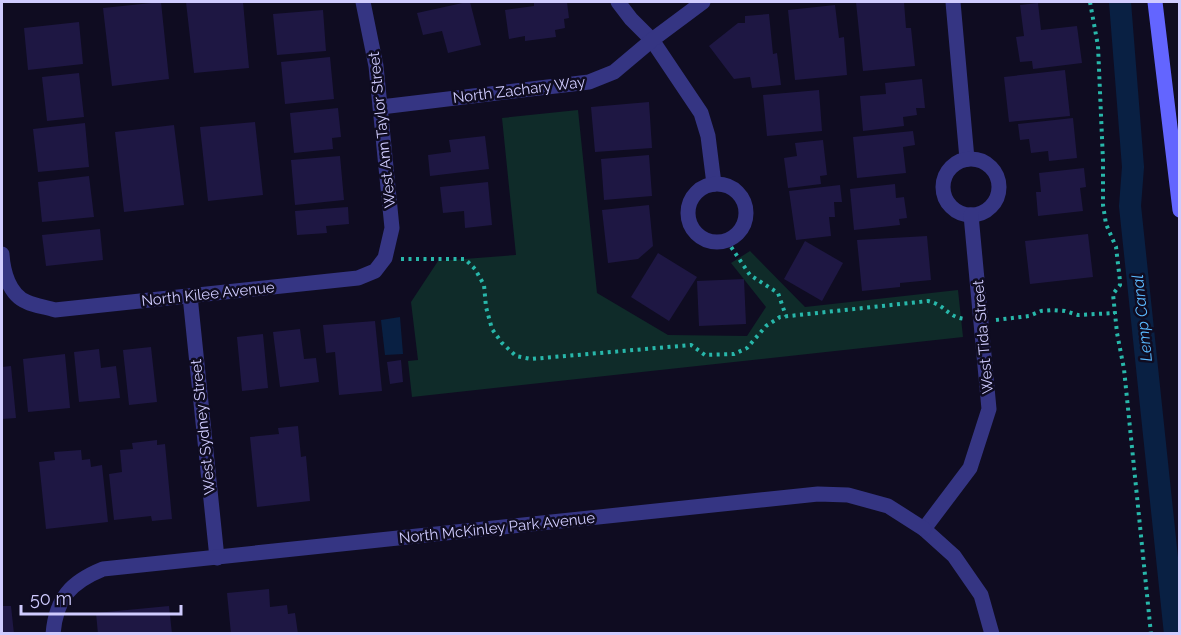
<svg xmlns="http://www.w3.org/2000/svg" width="1181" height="635" font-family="Raleway,sans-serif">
  <rect width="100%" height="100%" fill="#0f0c21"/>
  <!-- green -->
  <polygon fill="#0f2b29" points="578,110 597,293 668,335 747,336 766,307 731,263 750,251 805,307 958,290 963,337 412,397 408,361 418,360 411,302 438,261 516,255 502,118"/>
  <!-- water -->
  <polygon fill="#092043" points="400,317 403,354 385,355 381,320"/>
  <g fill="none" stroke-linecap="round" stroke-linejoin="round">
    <!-- canal -->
    <polyline stroke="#092043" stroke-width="22" points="1120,2 1133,167 1130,206 1175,634"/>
  </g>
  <!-- building -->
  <g fill="#1e1743">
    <polygon points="161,2 169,79 112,86 103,8"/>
    <polygon points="186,2 243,2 249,68 194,73"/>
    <polygon points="467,2 470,2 481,45 448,53 442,31 423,35 417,13"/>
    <polygon points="534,2 567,2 569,18 564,19 565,28 555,30 556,37 525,41 525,36 509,39 505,10 534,6"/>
    <polygon points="856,2 904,2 906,28 911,28 915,66 863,71"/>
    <polygon points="1038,3 1041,30 1077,26 1082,63 1033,69 1032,61 1020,62 1016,37 1024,36 1020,5"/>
    <polygon points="835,5 839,38 844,37 847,75 795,80 788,10"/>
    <polygon points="323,10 326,51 277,55 273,14"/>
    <polygon points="769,14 773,54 777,53 781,85 752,88 750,77 734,79 709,46 738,23 745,23 745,16"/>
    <polygon points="79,22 83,64 28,70 24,28"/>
    <polygon points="330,57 334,99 285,104 281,62"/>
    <polygon points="1065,70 1070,116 1009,122 1004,77"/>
    <polygon points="79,73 84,117 47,121 42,77"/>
    <polygon points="922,79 925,108 916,108 917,115 903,117 904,126 863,131 860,96 886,94 885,83"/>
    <polygon points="819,90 822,131 767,136 763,95"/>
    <polygon points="649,102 652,148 595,152 591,107"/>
    <polygon points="338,108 341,137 332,138 333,149 294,153 290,113"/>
    <polygon points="1073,118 1077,158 1049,161 1048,151 1031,153 1029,139 1020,140 1018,124"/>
    <polygon points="255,122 263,195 208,201 200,127"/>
    <polygon points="85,123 89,167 38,172 33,129"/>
    <polygon points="174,125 184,205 124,212 115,132"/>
    <polygon points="913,131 915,145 903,147 906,173 857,178 853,137"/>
    <polygon points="485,136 489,169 430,176 428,155 451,152 449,140"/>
    <polygon points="823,140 827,175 820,176 821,184 788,188 784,158 797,156 795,143"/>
    <polygon points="649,155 652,196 604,200 601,159"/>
    <polygon points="340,156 344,200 295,205 291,160"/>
    <polygon points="1084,168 1086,187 1080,188 1083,211 1038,216 1036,192 1041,192 1039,173"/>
    <polygon points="89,176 94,217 42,222 38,182"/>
    <polygon points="488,182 492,225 465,228 464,211 443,213 440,187"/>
    <polygon points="895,184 896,198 904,197 907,218 899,219 900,225 854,230 850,189"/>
    <polygon points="840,185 842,202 834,202 835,217 829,217 831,236 796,240 789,191"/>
    <polygon points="649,205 653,246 638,259 608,263 602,210"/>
    <polygon points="348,207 349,224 326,226 327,233 297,235 295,211"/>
    <polygon points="100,229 103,260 46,266 42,235"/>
    <polygon points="1088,234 1093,277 1030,284 1025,241"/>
    <polygon points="927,236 931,280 900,283 900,287 862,291 857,240"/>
    <polygon points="805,241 843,263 822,301 784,279"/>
    <polygon points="658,253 697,277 669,321 631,297"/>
    <polygon points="744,279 746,324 699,326 697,281"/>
    <polygon points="375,321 382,391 339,395 335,352 326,353 323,325"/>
    <polygon points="300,329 304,359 316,358 319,382 280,387 273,332"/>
    <polygon points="263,334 268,388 242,391 237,337"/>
    <polygon points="151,347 157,402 129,405 123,350"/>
    <polygon points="99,349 101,368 116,366 120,398 79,402 74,352"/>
    <polygon points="65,354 70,408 28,412 23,359"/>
    <polygon points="401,360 403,382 390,384 387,362"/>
    <polygon points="11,366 16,418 2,419 2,367"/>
    <polygon points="298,426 301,457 306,456 310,501 257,507 250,437 279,434 278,428"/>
    <polygon points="157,440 157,445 165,444 172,519 152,521 151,516 114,520 109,474 122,472 120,450 133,449 132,443"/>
    <polygon points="81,450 82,460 90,459 91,467 102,465 108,522 46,529 39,462 55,460 54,452"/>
    <polygon points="269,589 270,607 287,605 288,614 295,613 298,634 231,634 227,593"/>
    <polygon points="2,606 11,606 14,634 2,634"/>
    <polygon points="169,606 172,634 98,634 96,613"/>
  </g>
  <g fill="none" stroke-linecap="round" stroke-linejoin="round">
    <!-- path -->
    <g stroke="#28b7aa" stroke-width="4" stroke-dasharray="3 4.5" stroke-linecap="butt">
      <polyline points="1090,2 1098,46 1103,161 1103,205 1106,224 1116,247 1120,281 1120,285 1113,294 1117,333 1124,369 1151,634"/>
      <polyline points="727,241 750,275 778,293 786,316"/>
      <path d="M401,259H465L475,269L484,285L486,307L492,329L502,343L516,356L531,359L691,345L705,355L734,354L747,348L766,326L780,317L928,301C946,305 947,317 965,319"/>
      <polyline points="996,320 1029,316 1041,311 1053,310 1065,311 1078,315 1115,313"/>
    </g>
    <!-- street -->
    <g stroke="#353583" stroke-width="15">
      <polyline points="618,2 631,19 652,40 701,113 708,136 714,184"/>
      <polyline points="953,2 967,159"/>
      <polyline points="381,107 589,82 614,72 652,40 703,2"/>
      <circle cx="971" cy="187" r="28"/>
      <circle cx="717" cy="213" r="29"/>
      <polyline points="971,215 989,409 970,468 924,529 954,556 981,595 992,634"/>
      <path d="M2,254C3,271 9,295 27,302C35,306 46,307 55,310L358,278L375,271L385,258L392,228L376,66L363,2"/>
      <polyline points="190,296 217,558"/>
      <path d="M53,634C56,598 71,582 103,569L818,494L848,495L888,506L924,529"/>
    </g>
    <!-- secondary -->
    <polyline stroke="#6365ff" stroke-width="15" points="1155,2 1180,210"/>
  </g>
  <g text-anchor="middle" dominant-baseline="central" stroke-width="5" stroke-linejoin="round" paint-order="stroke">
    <!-- street labels -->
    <g font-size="15" fill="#d0ccff" stroke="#0f0c21">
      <text transform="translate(519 90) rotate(-7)">North Zachary Way</text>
      <text transform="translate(382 130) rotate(-96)">West Ann Taylor Street</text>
      <text transform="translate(208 294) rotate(-6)">North Kilee Avenue</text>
      <text transform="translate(983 337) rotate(-95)">West Tida Street</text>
      <text transform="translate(203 427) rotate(-96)">West Sydney Street</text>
      <text transform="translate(497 528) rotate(-6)">North McKinley Park Avenue</text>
    </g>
    <!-- water labels -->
    <g font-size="16" font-style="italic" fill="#5ab9ff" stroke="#0f0c21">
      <text transform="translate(1142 318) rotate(-96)">Lemp Canal</text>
    </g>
  </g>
  <!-- border -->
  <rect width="1181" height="635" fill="none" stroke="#d0ccff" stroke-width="6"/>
  <!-- scale -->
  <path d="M21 605v9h160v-9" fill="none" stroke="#d0ccff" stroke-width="3"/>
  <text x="30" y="605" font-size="18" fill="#d0ccff" stroke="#0f0c21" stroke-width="4.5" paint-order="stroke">50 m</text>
</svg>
